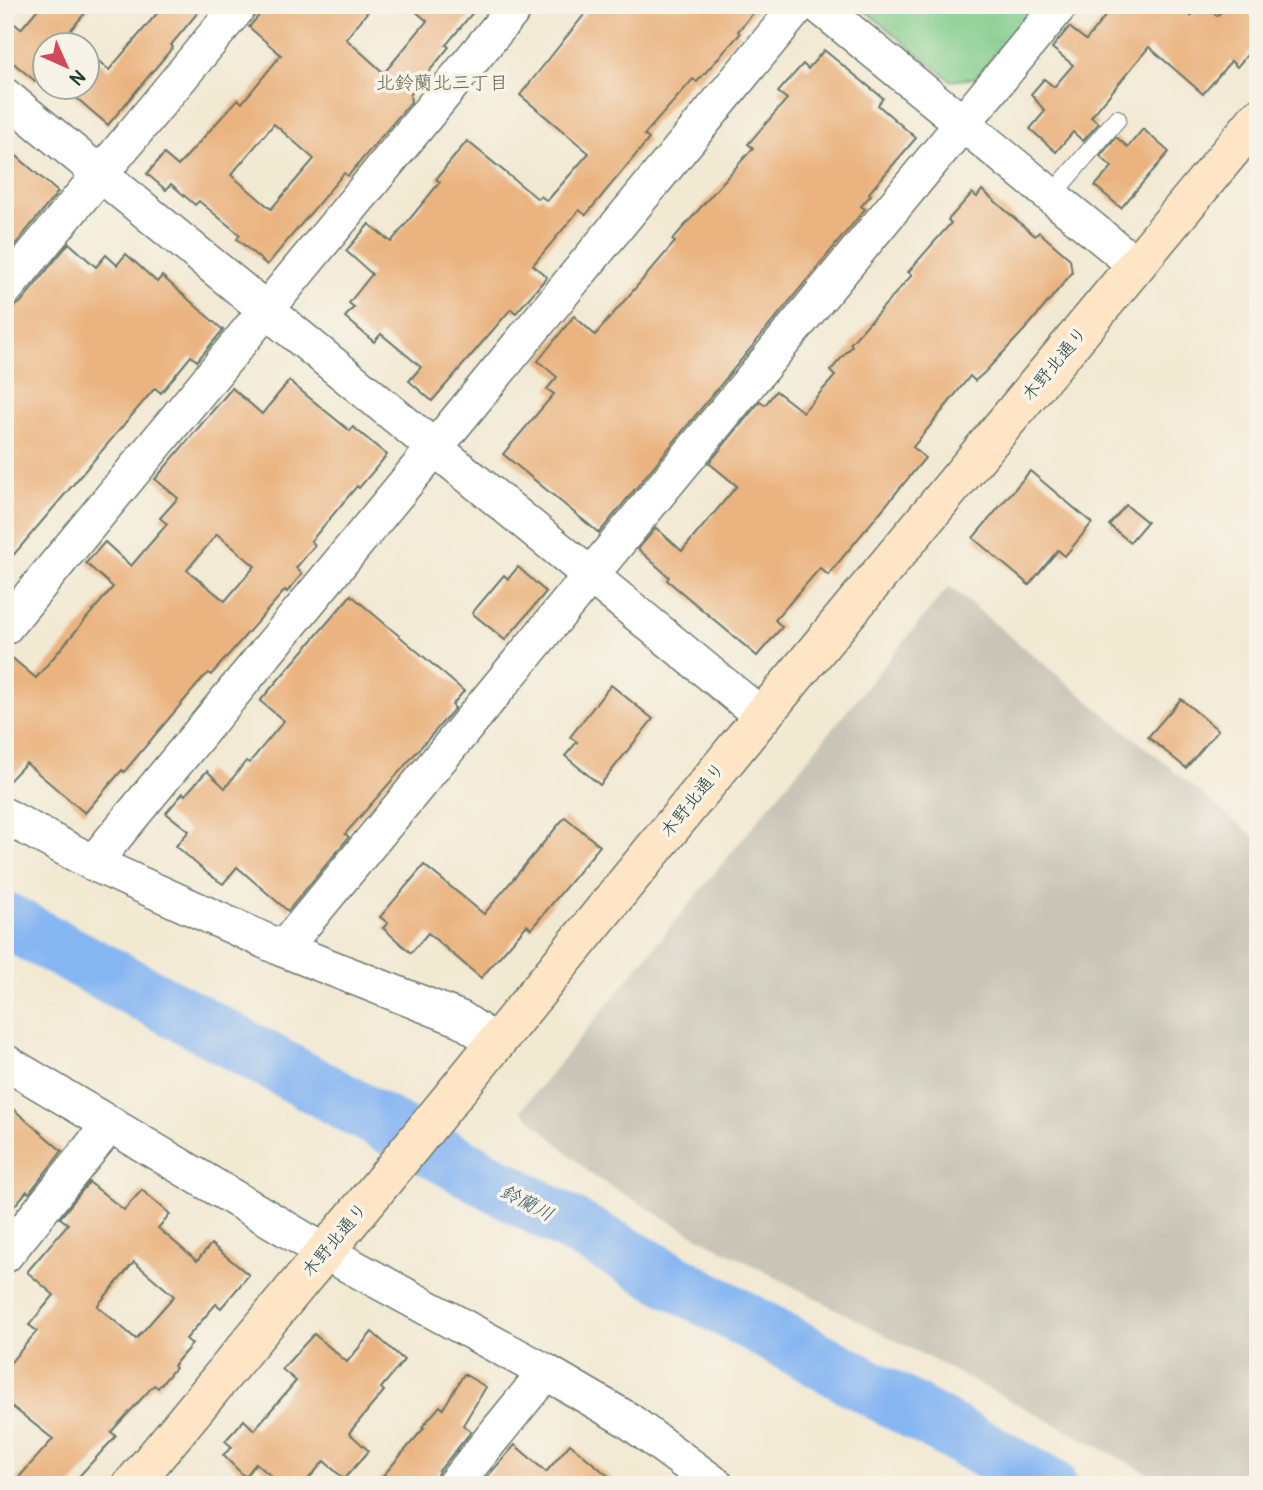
<svg xmlns="http://www.w3.org/2000/svg" width="1263" height="1490" font-family="Pangolin,'Klee One',sans-serif">
  <rect width="100%" height="100%" fill="#f7f3e8"/>
  <filter id="ink" filterUnits="userSpaceOnUse"><feTurbulence type="fractalNoise" baseFrequency=".0143" numOctaves="2"/><feDisplacementMap in="SourceGraphic" scale="14" xChannelSelector="R" yChannelSelector="G"/><feConvolveMatrix kernelMatrix="1 2 1 2 8 2 1 2 1" color-interpolation-filters="sRGB"/></filter>
  <filter id="wash" filterUnits="userSpaceOnUse"><feTurbulence type="fractalNoise" baseFrequency=".00686" numOctaves="4" result="noise"/><feDisplacementMap in="SourceGraphic" scale="28" xChannelSelector="R" yChannelSelector="G"/><feGaussianBlur stdDeviation="1.57" result="paint"/><feColorMatrix in="noise" values="0 0 0 0 0 0 0 0 0 0 0 0 0 0 0 0 0 1.4 0 .05"/><feComposite in="paint" operator="in"/></filter>
  <g filter="url(#wash)">
    <rect width="100%" height="100%" fill="#f2e9d3"/>
    <!-- industrial -->
    <polygon fill="#c8c4b8" points="949,586 1258,840 1258,1485 1171,1485 678,1226 593,1176 521,1110"/>
    <!-- green -->
    <polygon fill="#80cc8a" stroke="#50845f" stroke-width="2" points="858,5 1036,5 975,78 951,81"/>
    <g fill="none" stroke-linecap="round" stroke-linejoin="round">
      <!-- river -->
      <polyline stroke="#86b6f2" stroke-width="56" points="5,920 190,1018 1049,1485"/>
    </g>
    <g id="blocks">
      <!-- building -->
      <g fill="#eab37f" fill-rule="evenodd">
        <polygon points="41,5 92,5 68,33 81,46 46,46 46,70 35,81 5,56 5,16 21,29"/>
        <polygon points="164,5 204,5 171,45 173,47 108,125 65,88 88,88 88,52 109,70"/>
        <path d="M268,5H373L346,39L384,73L427,21L408,5H479L446,45L449,47L410,95L411,102L348,176L344,173L267,265L237,239L240,235L199,201L195,205L171,184L166,190L147,174L164,154L178,166L238,99L242,103L281,55L249,27ZM274,124L314,159L271,209L231,175Z"/>
        <polygon points="592,5 760,5 738,31 740,34 697,82 693,79 644,135 649,139 586,215 579,210 533,265 547,277 516,313 511,309 432,401 409,381 421,367 381,334 374,342 345,317 354,307 349,303 372,274 346,251 369,224 391,242 440,182 436,179 467,141 538,199 541,196 547,201 589,153 520,95"/>
        <polygon points="1114,5 1178,5 1191,16 1200,5 1206,5 1217,16 1227,5 1258,5 1258,42 1237,67 1231,61 1203,94 1149,47 1091,117 1099,123 1083,141 1073,132 1056,152 1030,129 1045,111 1031,94 1044,79 1054,87 1073,65 1052,48 1069,27 1086,40"/>
        <polygon points="824,50 883,98 878,105 916,138 869,193 871,195 861,206 865,209 599,533 503,454 554,394 547,389 557,377 538,361 574,316 595,335 675,242 672,240 753,148 748,144 787,99 778,92 803,64 808,69"/>
        <polygon points="1143,129 1169,152 1121,208 1095,186 1112,167 1100,156 1116,137 1128,147"/>
        <polygon points="5,146 58,192 5,257"/>
        <polygon points="982,190 1035,236 1039,232 1070,259 1072,273 1029,325 984,373 975,381 970,376 913,447 925,458 828,575 820,568 775,620 782,627 757,656 667,580 669,577 638,549 656,528 682,551 737,486 709,463 760,401 765,405 776,391 803,412 835,376 830,371 852,346 850,344 912,275 908,272 951,223 948,220 972,193 977,197"/>
        <polygon points="69,243 96,267 106,255 117,265 126,254 157,282 162,276 223,330 197,361 191,356 161,393 155,388 5,565 5,309 13,308 21,302"/>
        <path d="M289,381L350,431L353,427L387,455L359,488L357,486L311,541L315,545L296,568L302,574L287,592L285,590L211,675L209,673L203,678L124,772L122,770L85,813L26,763L5,785V652L36,678L113,587L86,563L105,542L131,566L167,524L160,518L178,498L155,479L232,388L262,414ZM217,534L255,566L225,601L187,570Z"/>
        <polygon points="1030,471 1092,523 1065,556 1058,550 1029,585 973,538"/>
        <polygon points="1126,505 1147,522 1130,542 1109,525"/>
        <polygon points="518,567 546,592 505,640 472,613 504,575 508,579"/>
        <polygon points="351,595 464,691 452,705 455,708 345,834 349,837 288,911 237,867 223,884 207,873 176,846 189,831 166,813 183,793 185,795 207,771 225,788 246,761 249,763 284,721 260,701"/>
        <polygon points="611,685 653,719 600,785 565,756 577,742 570,737"/>
        <polygon points="1181,699 1218,730 1186,768 1148,737"/>
        <polygon points="565,817 600,846 531,929 527,925 481,978 428,933 411,953 383,928 388,923 380,917 424,865 484,914"/>
        <polygon points="5,1102 62,1151 29,1193 27,1191 5,1217"/>
        <path d="M89,1182L124,1210L142,1190L170,1214L158,1228L197,1261L211,1244L249,1275L221,1308L216,1304L186,1339L192,1344L173,1366L175,1368L158,1388L154,1385L111,1432L116,1436L71,1485H12L53,1439L5,1401V1369L37,1331L29,1325L54,1295L27,1272L68,1224L60,1218ZM134,1262L174,1296L136,1339L97,1306Z"/>
        <polygon points="372,1332 404,1360 381,1388 384,1391 349,1433 369,1451 344,1479 324,1461 303,1485 281,1485 256,1463 245,1477 223,1455 232,1447 225,1441 244,1420 254,1430 296,1381 282,1369 314,1334 347,1362"/>
        <polygon points="464,1374 486,1387 463,1425 471,1432 438,1472 434,1485 375,1485 424,1428 422,1427 440,1406 443,1409"/>
        <polygon points="570,1444 619,1485 480,1485 515,1445 546,1472"/>
      </g>
    </g>
  </g>
  <g filter="url(#ink)">
    <use href="#blocks" fill-opacity="0" stroke="#69796c" stroke-width="2"/>
    <g fill="none" stroke-linecap="round" stroke-linejoin="round">
      <defs>
        <polyline id="lane" points="1051,196 1117,119"/>
        <g id="street">
          <polyline points="818,5 1137,266"/>
          <polyline points="5,96 762,716"/>
          <polyline points="5,289 240,5"/>
          <polyline points="5,627 517,5"/>
          <polyline points="5,816 93,863 283,949 461,1019 495,1042"/>
          <polyline points="93,863 799,5"/>
          <polyline points="283,949 1060,5"/>
          <polyline points="5,1062 325,1252 546,1372 628,1420 716,1485"/>
          <polyline points="5,1255 110,1124"/>
          <polyline points="454,1485 546,1372"/>
        </g>
        <polyline id="secondary" points="132,1485 376,1190 762,716 1258,118"/>
      </defs>
      <!-- lane casing -->
      <use href="#lane" stroke="#69796c" stroke-width="20"/>
      <!-- street casing -->
      <use href="#street" stroke="#69796c" stroke-width="38"/>
      <!-- secondary casing -->
      <use href="#secondary" stroke="#69796c" stroke-width="41"/>
      <!-- lane -->
      <use href="#lane" stroke="#fff" stroke-width="18"/>
      <!-- street -->
      <use href="#street" stroke="#fff" stroke-width="35"/>
      <!-- secondary -->
      <use href="#secondary" stroke="#fee5c5" stroke-width="38"/>
    </g>
  </g>
  <g text-anchor="middle" dominant-baseline="central" stroke-width="7" stroke-linejoin="round" paint-order="stroke">
    <!-- street labels -->
    <g font-size="18" fill="#1f3d34" stroke="#f7f3e8">
      <text transform="translate(1055 364) rotate(-50)">木野北通り</text>
      <text transform="translate(693 800) rotate(-51)">木野北通り</text>
      <text transform="translate(335 1240) rotate(-50)">木野北通り</text>
    </g>
    <!-- neighbourhood labels -->
    <g font-size="19" fill="#66664e" stroke="#f7f3e8">
      <text x="442" y="83">北鈴蘭北三丁目</text>
    </g>
    <!-- water labels -->
    <g font-size="19" font-style="italic" fill="#395b64" stroke="#f7f3e8">
      <text transform="translate(527 1203) rotate(28)">鈴蘭川</text>
    </g>
  </g>
  <!-- margin -->
  <rect width="1263" height="1490" fill="none" stroke="#f7f3e8" stroke-width="28"/>
  <!-- north arrow -->
  <g transform="translate(66 66) rotate(135)"><circle r="33" fill="#f7f3e8" stroke="#a1aaa0" stroke-width="2"/>
  <path d="M0-5L12 26L0 18L-12 26Z" fill="#d1495b"/>
  <text y="-10" font-size="19" font-weight="bold" text-anchor="middle" fill="#1f3d34">N</text>
  </g>
</svg>
